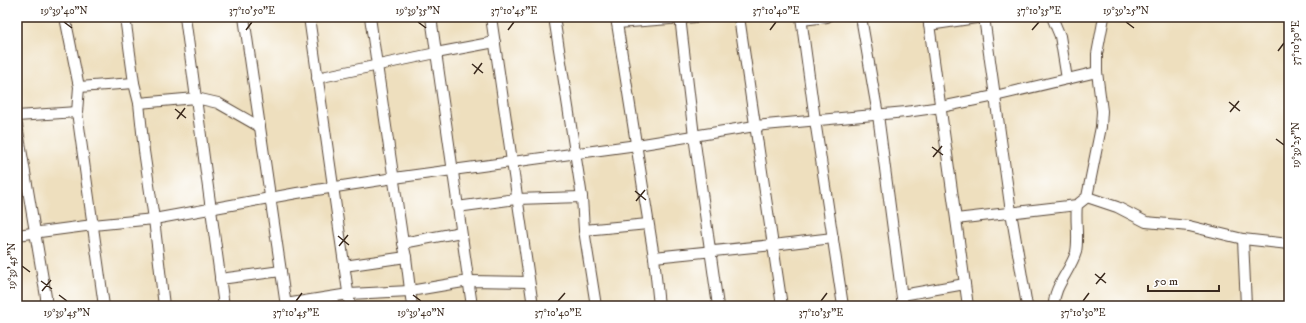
<svg xmlns="http://www.w3.org/2000/svg" width="1306" height="323" font-family="'IM FELL DW Pica',serif">
  <rect width="100%" height="100%" fill="#fff"/>
  <filter id="ink" filterUnits="userSpaceOnUse"><feTurbulence type="fractalNoise" baseFrequency=".025" numOctaves="2"/><feDisplacementMap in="SourceGraphic" scale="8" xChannelSelector="R" yChannelSelector="G"/><feConvolveMatrix kernelMatrix="1 2 1 2 8 2 1 2 1" color-interpolation-filters="sRGB"/></filter>
  <filter id="wash" filterUnits="userSpaceOnUse"><feTurbulence type="fractalNoise" baseFrequency=".012" numOctaves="4" result="noise"/><feDisplacementMap in="SourceGraphic" scale="16" xChannelSelector="R" yChannelSelector="G"/><feGaussianBlur stdDeviation="0.9" result="paint"/><feColorMatrix in="noise" values="0 0 0 0 0 0 0 0 0 0 0 0 0 0 0 0 0 1.4 0 .05"/><feComposite in="paint" operator="in"/></filter>
  <g filter="url(#wash)">
    <rect width="100%" height="100%" fill="#eedfbe"/>
  </g>
  <g filter="url(#ink)">
    <g fill="none" stroke-linecap="round" stroke-linejoin="round">
      <defs>
        <g id="minor">
          <polyline points="65,17 79,87 77,112 104,306"/>
          <polyline points="125,17 134,83 139,103 144,151 154,219 164,306"/>
          <polyline points="185,17 224,306"/>
          <polyline points="244,17 286,306"/>
          <polyline points="309,17 350,306"/>
          <polyline points="370,17 403,243 406,257 412,306"/>
          <polyline points="431,17 472,306"/>
          <polyline points="491,17 533,306"/>
          <polyline points="554,17 582,197 584,230 596,306"/>
          <polyline points="616,17 654,257 659,306"/>
          <polyline points="680,17 694,136 718,306"/>
          <polyline points="739,17 782,306"/>
          <polyline points="801,17 815,120 843,306"/>
          <polyline points="861,17 878,115 903,306"/>
          <polyline points="928,17 968,306"/>
          <polyline points="984,17 1011,212 1027,306"/>
          <polyline points="1052,17 1060,36 1067,79"/>
          <polyline points="802,20 827,17"/>
          <polyline points="617,23 696,17"/>
          <polyline points="929,25 983,17"/>
          <polyline points="317,78 436,53 495,42"/>
          <polyline points="79,87 134,83"/>
          <polyline points="139,103 196,98 218,103 260,127"/>
          <polyline points="17,116 77,112"/>
          <polyline points="17,125 46,297 46,306"/>
          <polyline points="1087,197 1117,207 1146,222 1189,226 1243,239 1289,244"/>
          <polyline points="457,207 516,199 582,197"/>
          <polyline points="956,219 1077,205"/>
          <polyline points="584,230 648,224"/>
          <polyline points="17,235 93,225 154,219 297,193 394,178 637,145 755,126 906,112 941,107 995,96 1097,72"/>
          <polyline points="1243,239 1246,306"/>
          <polyline points="403,243 461,232"/>
          <polyline points="654,257 773,245 833,238"/>
          <polyline points="344,266 406,257"/>
          <polyline points="220,279 281,271"/>
          <polyline points="902,295 965,284"/>
          <polyline points="285,304 349,294 410,291 469,281 529,282"/>
          <path d="M1054,306C1053,287 1071,270 1076,252C1079,236 1075,220 1077,205L1087,197L1101,127L1102,111L1097,72V54L1104,17"/>
        </g>
      </defs>
      <!-- minor casing -->
      <use href="#minor" stroke="#564536" stroke-width="12"/>
      <!-- minor -->
      <use href="#minor" stroke="#fff" stroke-width="10"/>
    </g>
  </g>
  <!-- ticks -->
  <path fill="none" stroke="#3b2a1e" stroke-width="1.5" d="M64,22L72,28M418,22L426,28M1126,22L1134,28M246,30L252,22M508,30L514,22M770,30L776,22M1032,30L1039,22M1278,51L1284,43M472,64L483,73M474,74L482,63M1229,102L1240,111M175,109L186,118M1230,112L1239,101M177,119L185,108M1276,139L1284,145M932,147L943,155M933,157L942,146M635,191L646,200M636,201L645,190M338,236L349,245M339,246L348,235M22,266L30,272M1095,274L1106,283M41,281L52,289M1096,284L1105,273M42,291L51,280M59,295L67,301M413,295L421,301M296,301L302,293M558,301L565,293M821,301L827,293M1083,301L1089,293"/>
  <!-- margin -->
  <rect width="1306" height="323" fill="none" stroke="#fff" stroke-width="44"/>
  <!-- scale -->
  <path d="M1148 285v6h71v-6" fill="none" stroke="#3b2a1e" stroke-width="2"/>
  <text x="1154" y="285" font-size="12" fill="#3b2a1e" stroke="#ffffff" stroke-width="3" paint-order="stroke">50 m</text>
  <rect x="22" y="22" width="1262" height="279" fill="none" stroke="#3b2a1e" stroke-width="1.5"/>
  <g font-size="10" text-anchor="middle" fill="#3b2a1e">
    <text x="64" y="14">19°39'40"N</text>
    <text x="252" y="14">37°10'50"E</text>
    <text x="418" y="14">19°39'35"N</text>
    <text x="514" y="14">37°10'45"E</text>
    <text x="776" y="14">37°10'40"E</text>
    <text x="1039" y="14">37°10'35"E</text>
    <text x="1126" y="14">19°39'25"N</text>
    <text transform="translate(1295 43) rotate(-90)" y="4">37°10'30"E</text>
    <text transform="translate(1295 145) rotate(-90)" y="4">19°39'25"N</text>
    <text transform="translate(11 266) rotate(-90)" y="4">19°39'45"N</text>
    <text x="67" y="316">19°39'45"N</text>
    <text x="296" y="316">37°10'45"E</text>
    <text x="421" y="316">19°39'40"N</text>
    <text x="558" y="316">37°10'40"E</text>
    <text x="821" y="316">37°10'35"E</text>
    <text x="1083" y="316">37°10'30"E</text>
  </g>
</svg>
